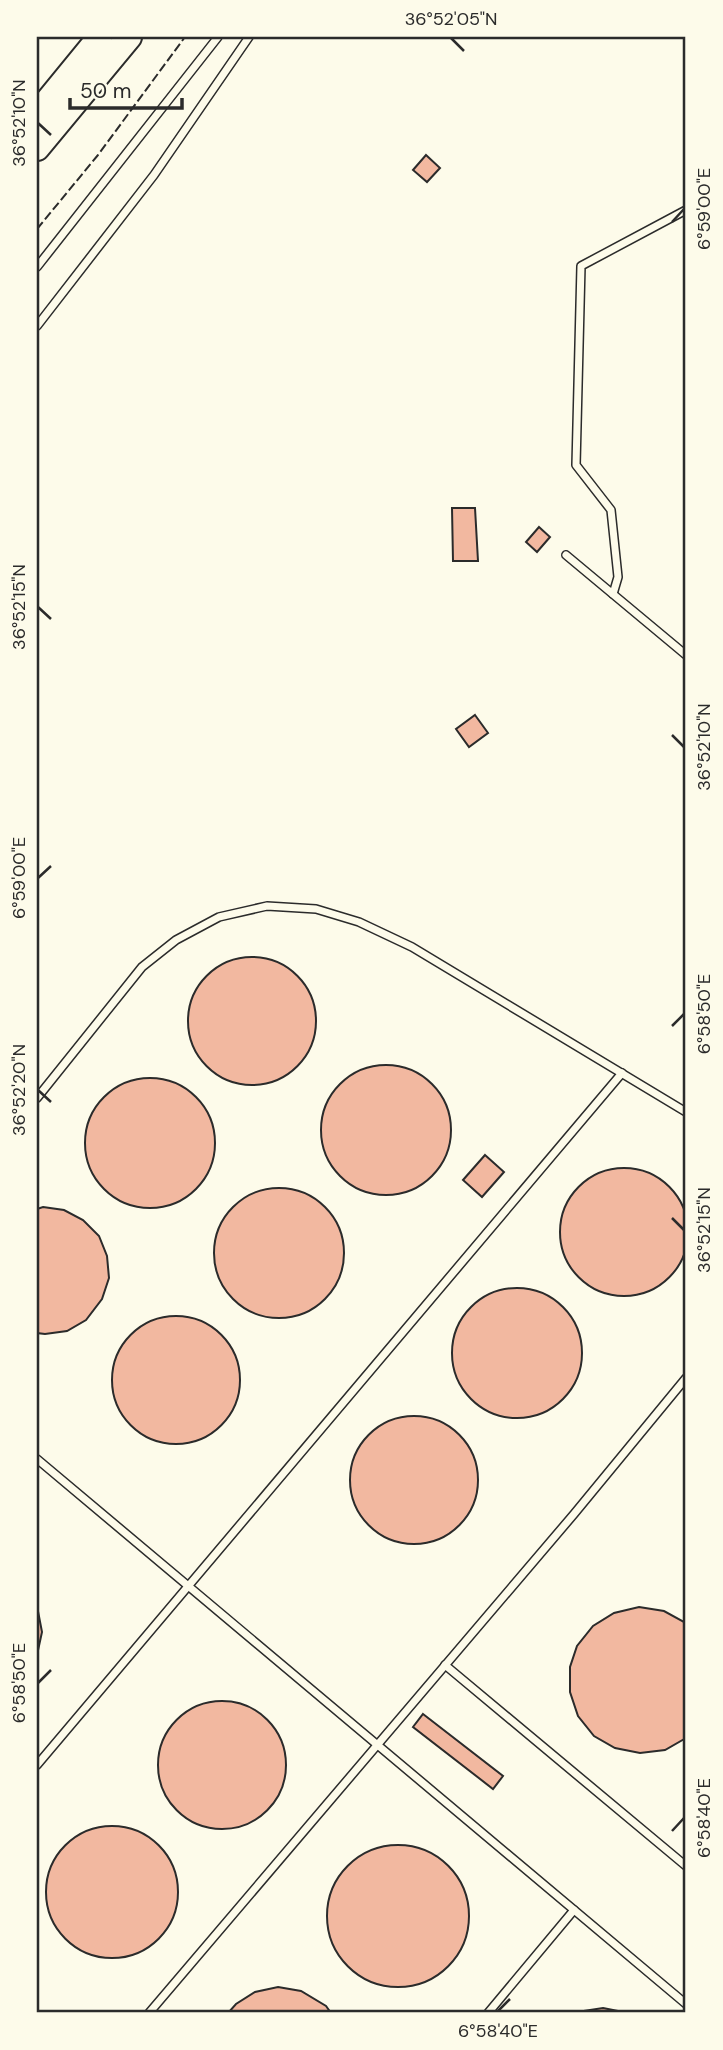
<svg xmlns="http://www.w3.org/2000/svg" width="723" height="2050" font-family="'DM Sans',sans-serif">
  <rect width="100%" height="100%" fill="#fdfbea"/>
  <!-- building -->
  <g fill="#f2b8a0" stroke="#2b2b2b" stroke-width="2">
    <polygon points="426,155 440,168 427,182 413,170"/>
    <polygon points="452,508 475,508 478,561 453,561"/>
    <polygon points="539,527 550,537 537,552 526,542"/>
    <polygon points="475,715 488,733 469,747 456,729"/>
    <circle cx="252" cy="1021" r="64"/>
    <circle cx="386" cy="1130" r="65"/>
    <circle cx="150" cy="1143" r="65"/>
    <polygon points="485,1155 504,1172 482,1197 463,1180"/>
    <circle cx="624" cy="1232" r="64"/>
    <circle cx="279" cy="1253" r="65"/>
    <polygon points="43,1207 64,1210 83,1220 99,1236 107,1256 109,1278 102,1299 86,1320 67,1331 45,1334 37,1333 37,1209"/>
    <circle cx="517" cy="1353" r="65"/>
    <circle cx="176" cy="1380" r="64"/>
    <circle cx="414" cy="1480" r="64"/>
    <polygon points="37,1606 42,1632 37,1655"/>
    <polygon points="639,1607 664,1611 686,1623 686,1738 665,1750 640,1753 615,1748 594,1736 578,1716 570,1692 570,1667 577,1646 593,1626 614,1613"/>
    <circle cx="222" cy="1765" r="64"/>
    <polygon points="423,1714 503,1776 493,1789 413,1727"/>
    <circle cx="112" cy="1892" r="66"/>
    <circle cx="398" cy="1916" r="71"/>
    <polygon points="278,1987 301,1991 326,2006 331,2013 228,2013 236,2004 255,1992"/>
    <polygon points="603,2008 628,2013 574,2013 577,2012"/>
  </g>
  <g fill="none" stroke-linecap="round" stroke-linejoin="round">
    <defs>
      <g id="lane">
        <polyline points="37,267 218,37"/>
        <polyline points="37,326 154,175 249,37"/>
        <polyline points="566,555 686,655"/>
        <polyline points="613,594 618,577 611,510 576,465 581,266 686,210"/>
        <polyline points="37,1098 142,967 176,940 219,917 267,906 316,909 359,922 412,947 686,1112"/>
        <polyline points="37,1459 686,2004"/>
        <polyline points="445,1665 686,1866"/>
        <polyline points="37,1765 622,1073"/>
        <polyline points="149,2013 574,1514 686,1378"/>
        <polyline points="488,2013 574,1910"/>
      </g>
      <g id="highway">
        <polyline points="37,114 100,37"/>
        <polyline points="37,148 129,37"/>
      </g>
    </defs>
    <!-- lane casing -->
    <use href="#lane" stroke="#2b2b2b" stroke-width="10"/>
    <!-- highway casing -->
    <use href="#highway" stroke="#2b2b2b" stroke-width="28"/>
    <!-- lane -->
    <use href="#lane" stroke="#fdfbea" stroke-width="7"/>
    <!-- highway -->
    <use href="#highway" stroke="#fdfbea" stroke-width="24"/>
    <!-- fence -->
    <polyline stroke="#2b2b2b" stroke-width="2" stroke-dasharray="9 3.5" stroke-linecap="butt" points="37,229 98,155 185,37"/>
  </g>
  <!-- ticks -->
  <path fill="none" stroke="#2b2b2b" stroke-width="2.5" d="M451,38L464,51M38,123L51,135M672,222L684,209M38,607L51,619M672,735L684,747M38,878L51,866M672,1026L684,1014M38,1090L51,1102M672,1218L684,1230M38,1683L51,1670M672,1831L684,1818M498,2011L510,1999"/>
  <!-- border -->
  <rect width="723" height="2050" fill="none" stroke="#fdfbea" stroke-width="77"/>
  <!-- scale -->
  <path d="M70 98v10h112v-10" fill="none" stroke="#2b2b2b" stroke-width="3.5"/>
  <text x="80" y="98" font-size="21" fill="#2b2b2b" stroke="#fdfbea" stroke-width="5" paint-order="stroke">50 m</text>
  <rect x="38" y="38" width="646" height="1973" fill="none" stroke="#2b2b2b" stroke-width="2.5"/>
  <g font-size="18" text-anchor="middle" fill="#2b2b2b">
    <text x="451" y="25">36°52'05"N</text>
    <text transform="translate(19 123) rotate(-90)" y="6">36°52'10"N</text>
    <text transform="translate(704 209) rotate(-90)" y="6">6°59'00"E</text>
    <text transform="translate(19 607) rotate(-90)" y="6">36°52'15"N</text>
    <text transform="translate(704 747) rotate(-90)" y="6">36°52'10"N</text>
    <text transform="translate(19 878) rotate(-90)" y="6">6°59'00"E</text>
    <text transform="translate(704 1014) rotate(-90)" y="6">6°58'50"E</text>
    <text transform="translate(19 1090) rotate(-90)" y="6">36°52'20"N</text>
    <text transform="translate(704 1230) rotate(-90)" y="6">36°52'15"N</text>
    <text transform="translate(19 1683) rotate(-90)" y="6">6°58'50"E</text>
    <text transform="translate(704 1818) rotate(-90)" y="6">6°58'40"E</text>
    <text x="498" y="2037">6°58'40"E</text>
  </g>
</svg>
